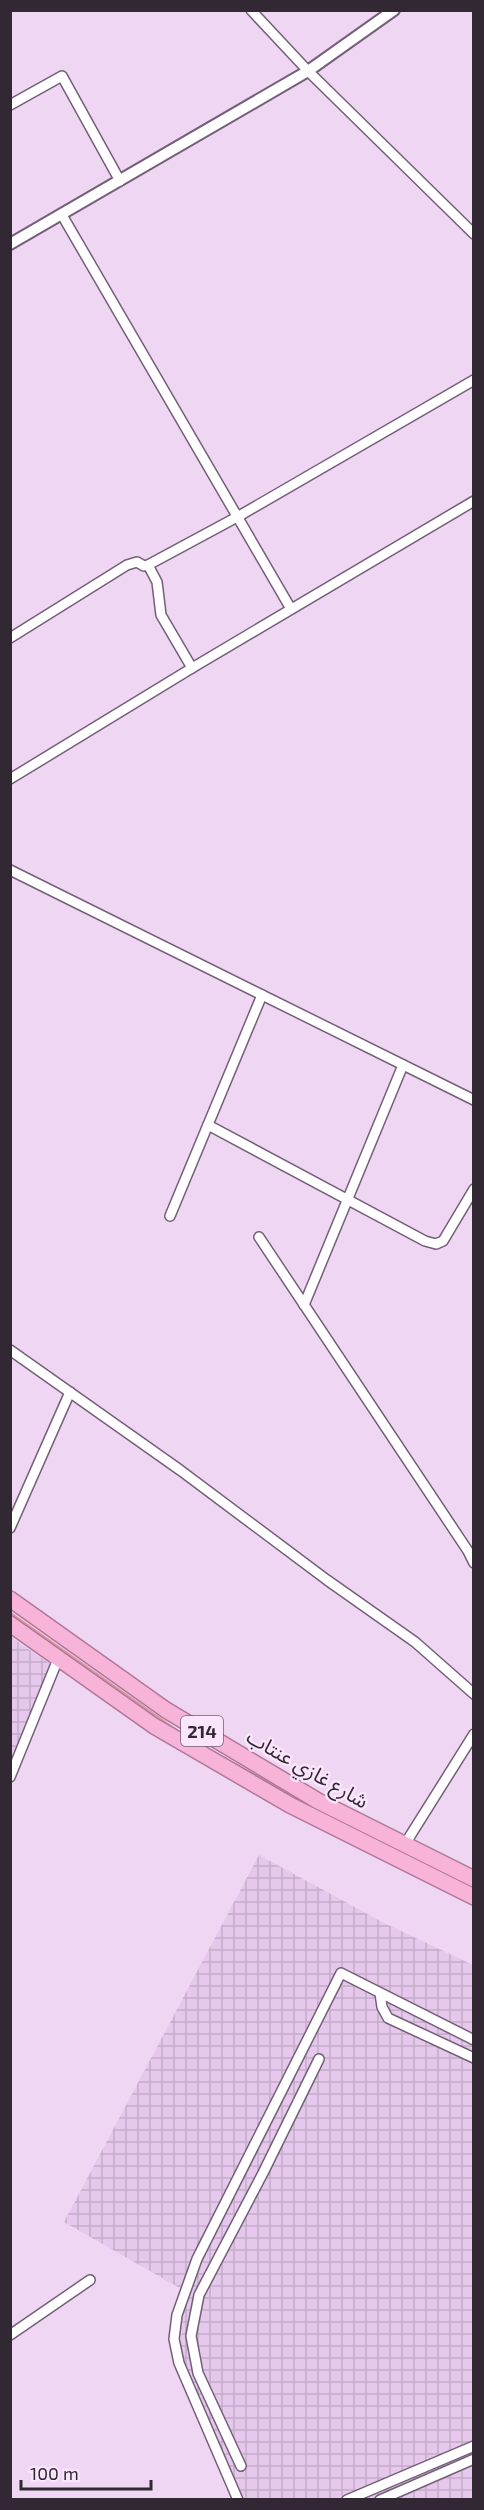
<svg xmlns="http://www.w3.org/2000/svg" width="484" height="2510" font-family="'Exo 2','Noto Sans Arabic',sans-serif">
  <defs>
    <pattern id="industrial-grid" width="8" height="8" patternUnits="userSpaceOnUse" patternTransform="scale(1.5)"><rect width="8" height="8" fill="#e5c8eb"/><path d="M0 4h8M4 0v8" fill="none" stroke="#c5acca"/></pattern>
  </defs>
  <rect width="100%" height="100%" fill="#efd6f3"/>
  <!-- industrial -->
  <g fill="url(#industrial-grid)">
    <polygon points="11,1637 50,1664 11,1762"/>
    <polygon points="259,1855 384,1923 473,1965 473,2499 240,2499 179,2363 185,2291 64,2222"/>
  </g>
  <!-- grass -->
  <polygon fill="#de98a1" points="11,1612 191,1739 293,1794 473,1886 473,1891 296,1802 185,1741 11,1619"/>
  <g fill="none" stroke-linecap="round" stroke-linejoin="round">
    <defs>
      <g id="minor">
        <polyline points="251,10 308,71 474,234"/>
        <polyline points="10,105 62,76 120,181"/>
        <polyline points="62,215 291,609"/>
        <polyline points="148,565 157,582 161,615 192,668"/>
        <polyline points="10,638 127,565 137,562 144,566 148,565 239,516 474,380"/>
        <polyline points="10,779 192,668 474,501"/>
        <polyline points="10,870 474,1100"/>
        <polyline points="208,1125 425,1241 436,1244 443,1241 474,1189"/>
        <polyline points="170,1216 262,995"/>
        <polyline points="259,1237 468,1551 474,1563"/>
        <polyline points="304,1305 403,1065"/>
        <polyline points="10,1350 180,1470 327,1580 415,1642 474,1694"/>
        <polyline points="10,1528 70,1392"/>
        <polyline points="10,1777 58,1659"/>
        <polyline points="405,1844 474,1734"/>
        <polyline points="380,1993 382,2007 388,2018 474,2058"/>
        <polyline points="10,2335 90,2280"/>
        <polyline points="241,2466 198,2373 191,2336 199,2295 263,2173 319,2059"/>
        <polyline points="238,2500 179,2363 174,2339 177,2315 197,2259 341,1973 474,2040"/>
        <polyline points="347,2500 474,2446"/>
        <polyline points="380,2500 474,2459"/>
      </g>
      <polyline id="tertiary" points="10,244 308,71 394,10"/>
      <g id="trunk">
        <polyline points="10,1599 166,1710 318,1801 474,1879"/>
        <polyline points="10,1624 154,1726 290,1805 474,1897"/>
      </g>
    </defs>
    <!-- minor casing -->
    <use href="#minor" stroke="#745f78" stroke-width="12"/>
    <!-- tertiary casing -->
    <use href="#tertiary" stroke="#745f78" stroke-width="14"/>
    <!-- trunk casing -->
    <use href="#trunk" stroke="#b17798" stroke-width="18"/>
    <!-- minor -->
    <use href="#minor" stroke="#fff" stroke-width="9"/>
    <!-- tertiary -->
    <use href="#tertiary" stroke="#fff" stroke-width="10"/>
    <!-- trunk -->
    <use href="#trunk" stroke="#f7b4d8" stroke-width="15"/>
  </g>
  <g text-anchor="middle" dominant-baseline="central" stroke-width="5" stroke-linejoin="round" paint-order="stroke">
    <!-- shield labels -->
    <rect fill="#fae5fd" stroke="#6e6170" stroke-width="1.5" x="181" y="1716" width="42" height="30" rx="4.5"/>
    <g font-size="18" font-weight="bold" fill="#322833">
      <text x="202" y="1731">214</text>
    </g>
    <!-- street labels -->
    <g font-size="20" fill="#322833" stroke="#fae5fd">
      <text transform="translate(308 1768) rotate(30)">شارع غازي عنتاب</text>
    </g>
  </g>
  <!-- border -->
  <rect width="484" height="2510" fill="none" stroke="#322833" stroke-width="24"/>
  <!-- scale -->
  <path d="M21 2480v9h130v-9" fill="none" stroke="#322833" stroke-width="3"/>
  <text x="30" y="2480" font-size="18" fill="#322833" stroke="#fae5fd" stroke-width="4.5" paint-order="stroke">100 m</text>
</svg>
